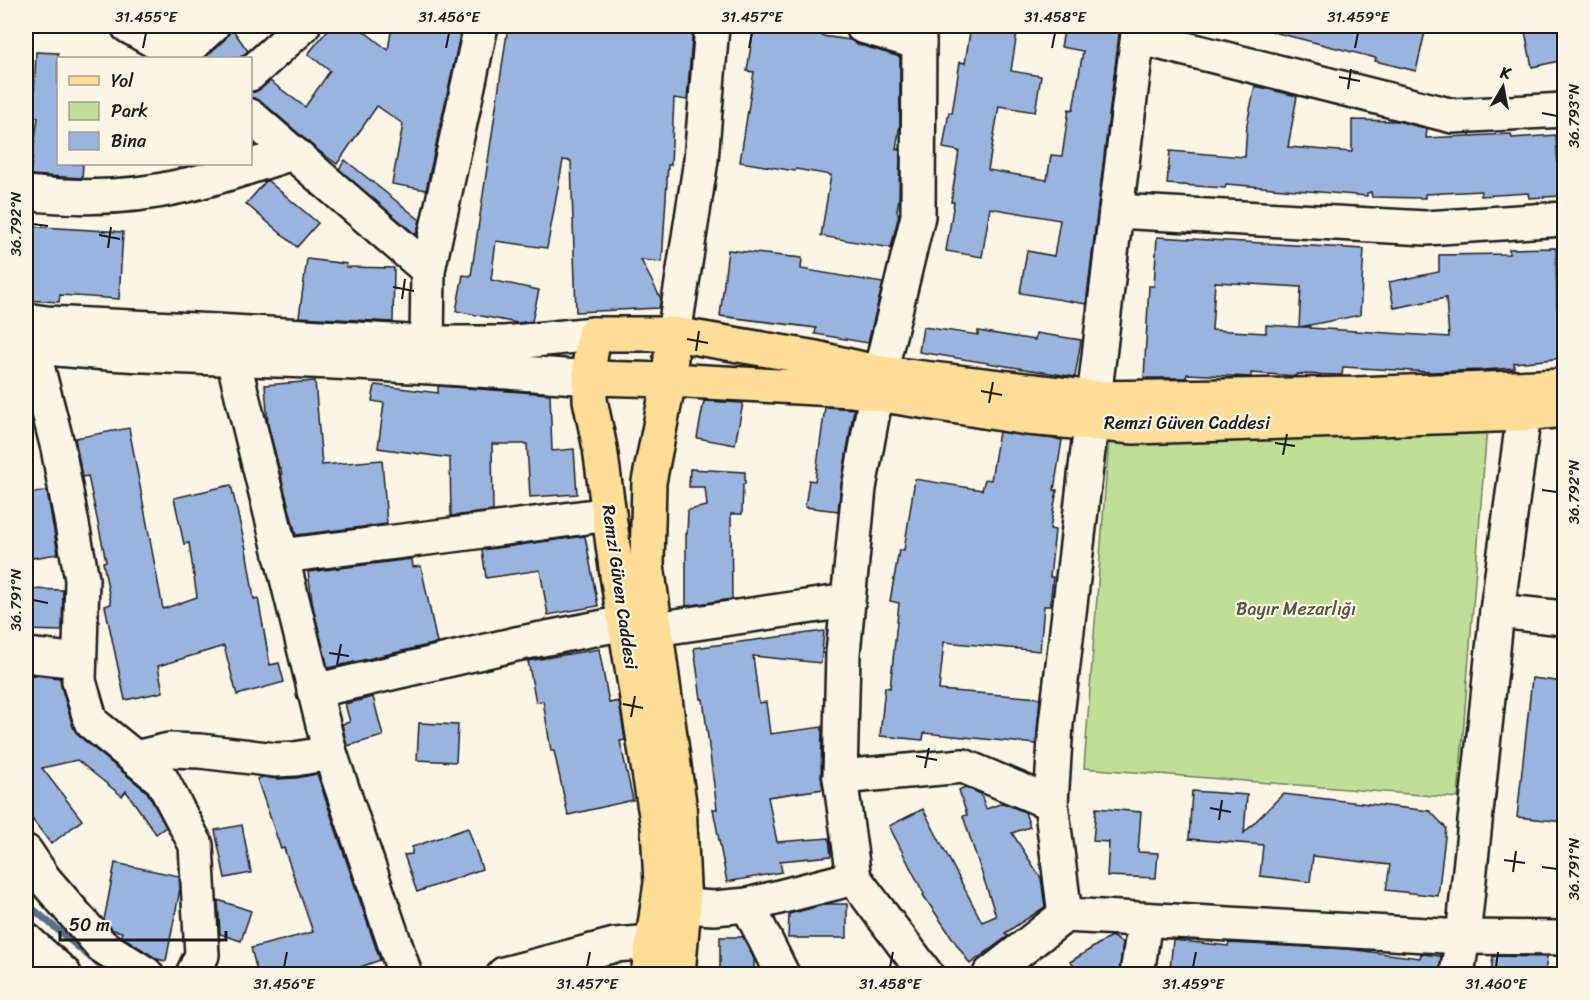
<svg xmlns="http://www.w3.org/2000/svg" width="1590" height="1000" font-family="Sriracha,sans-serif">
  <rect width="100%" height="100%" fill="#fcf5e5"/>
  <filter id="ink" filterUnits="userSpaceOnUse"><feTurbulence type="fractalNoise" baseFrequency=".0167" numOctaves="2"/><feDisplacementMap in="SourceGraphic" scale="12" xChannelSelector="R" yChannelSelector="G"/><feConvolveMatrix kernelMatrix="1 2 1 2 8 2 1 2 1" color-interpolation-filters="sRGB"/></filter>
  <g filter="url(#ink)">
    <!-- green -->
    <polygon fill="#c1de96" stroke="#6e7d59" stroke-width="1.5" points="1487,427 1458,798 1084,768 1109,438"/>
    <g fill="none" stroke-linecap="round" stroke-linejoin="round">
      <!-- stream -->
      <polyline stroke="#597087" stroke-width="7" points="26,903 110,974"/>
    </g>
    <!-- building -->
    <g fill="#9ab4e0" stroke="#1c1c1c" stroke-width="1.5" fill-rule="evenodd">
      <polygon points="230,26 248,51 239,58 209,58 207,56 225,39 230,32"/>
      <polygon points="331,26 357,26 388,50 392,26 427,26 461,31 426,190 392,184 403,124 377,106 337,164 319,151 262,102 254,98 250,98 250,92 255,92 262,88 270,81 305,107 330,71 308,54"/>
      <polygon points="508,26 693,26 687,100 674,98 671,165 668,165 662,262 641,260 661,299 659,308 576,312 571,161 563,160 547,248 496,241 491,280 539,290 532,321 517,323 456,311 463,275 471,276"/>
      <polygon points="754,26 824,26 822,36 851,40 857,44 900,57 900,125 896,149 900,149 899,197 897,212 899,214 891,248 821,236 831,175 796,169 795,171 740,162 754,72 747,71"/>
      <polygon points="971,26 1018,26 1011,71 1041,76 1035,112 999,106 988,170 1047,180 1051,155 1062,156 1069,109 1073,110 1083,51 1061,47 1065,26 1120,26 1086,304 1020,293 1027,251 1054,256 1060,220 990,208 982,257 946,251 954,202 951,202 959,151 943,148 949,112 952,113 960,62 965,63"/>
      <polygon points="1273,26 1397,26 1425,32 1416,71 1375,61 1376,58 1273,32"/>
      <polygon points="1524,26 1564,26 1564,60 1532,67"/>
      <polygon points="36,52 58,53 58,164 83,164 82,178 30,175 38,117 33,117"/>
      <polygon points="1255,86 1297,96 1288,147 1352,152 1352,120 1398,121 1427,129 1426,138 1511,134 1512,138 1556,135 1560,196 1529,198 1528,193 1481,196 1481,191 1425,194 1425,198 1372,197 1371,192 1367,193 1367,196 1226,184 1225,188 1167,184 1170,151 1245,157 1247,124"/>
      <polygon points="345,160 420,220 416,235 339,169"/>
      <polygon points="266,181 268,181 318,223 297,247 246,204"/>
      <polygon points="26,226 123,232 119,299 60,295 59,302 26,300"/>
      <path d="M1157,237L1364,249L1360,315L1300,327H1310V328L1449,337L1446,298L1394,308L1389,282L1439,272V255L1509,254V249L1556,248L1557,308L1564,307V358L1514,363V368L1482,370L1431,372L1343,367L1342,375L1297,374V376L1251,373V377L1187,374L1186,378H1144L1149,286H1154ZM1215,282L1301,287L1299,327L1266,325V333L1212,330Z"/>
      <polygon points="728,250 802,258 801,269 883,283 868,343 815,334 816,328 720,316"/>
      <polygon points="307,259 347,264 346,267 394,268 393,322 299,317"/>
      <polygon points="923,327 978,335 978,331 1035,340 1036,333 1081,340 1075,377 919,352"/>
      <polygon points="315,381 322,465 382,460 387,524 296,535 282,481 281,468 279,468 268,425 265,385"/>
      <polygon points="375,385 438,393 438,386 550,394 552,451 574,449 577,494 530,497 527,444 492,444 493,511 451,516 450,458 378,448 384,403 372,401"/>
      <polygon points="704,401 743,403 735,445 697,438"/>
      <polygon points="825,407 854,409 841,485 838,511 805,507 809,480 815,481"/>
      <polygon points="129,428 163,609 197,597 189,543 184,544 174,498 231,485 246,549 254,599 258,598 270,665 279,663 284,682 237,695 224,646 158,666 163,692 125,700 105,606 111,604 103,562 106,561 88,476 82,477 75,438"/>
      <polygon points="999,432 1062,440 1054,490 1057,490 1050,529 1055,530 1050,577 1053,577 1050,606 1044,606 1040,651 944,642 939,690 1040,698 1036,744 924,733 923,740 880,736 885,687 890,688 899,603 890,601 899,550 904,550 915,479 982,490 985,479 991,480"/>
      <polygon points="690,469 745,472 745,484 743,484 742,514 731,514 732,599 686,606 686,534 687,534 688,510 707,506 705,487 689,487"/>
      <polygon points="47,491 58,554 26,559 26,494"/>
      <polygon points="585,536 598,606 548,615 540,570 486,578 482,550"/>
      <polygon points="412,559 413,567 421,566 437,643 328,668 313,607 308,572"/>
      <polygon points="26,589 63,590 62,631 26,630"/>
      <polygon points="824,631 821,663 753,656 759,703 766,702 770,734 822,727 822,730 821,777 823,789 768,797 777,842 829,838 831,856 780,861 782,872 727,882 713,809 717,809 703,699 701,699 694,648"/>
      <polygon points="599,649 609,703 619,701 625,740 620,741 633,800 568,815 554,751 551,751 543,701 536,702 528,661"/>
      <polygon points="33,675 60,678 61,686 73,727 79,736 147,792 166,827 156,834 126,791 122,796 77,760 42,768 82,820 51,844 26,811 26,737 30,736 26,716 26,676"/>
      <polygon points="1532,678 1564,682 1564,822 1517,817"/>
      <polygon points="373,697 383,736 347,746 342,724 350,722 345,704"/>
      <polygon points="419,723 458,725 456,762 417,760"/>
      <polygon points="317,774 380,960 338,975 258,975 251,948 313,932 284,848 281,849 257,779 263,777 277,779 296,778"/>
      <polygon points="965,787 981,794 986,809 1003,803 1025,812 1030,827 1012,833 1041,878 1045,907 1005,933 1008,936 970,964 923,895 924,894 889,826 923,809 982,922 996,916 963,816 967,815 959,790"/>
      <polygon points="1192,791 1247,795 1244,833 1283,794 1430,811 1446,828 1438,896 1386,890 1390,865 1313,856 1310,882 1260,876 1263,845 1189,839"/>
      <polygon points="1096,808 1141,812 1138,852 1158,853 1156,878 1107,876 1109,842 1093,841"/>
      <polygon points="242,825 251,873 225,878 215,830"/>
      <polygon points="468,828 482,869 417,892 404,855 412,854 412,847"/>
      <polygon points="115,863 179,876 180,889 166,961 157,959 121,936 122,932 113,930 104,920"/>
      <polygon points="218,900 251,911 241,941 220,934"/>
      <polygon points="827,904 847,904 847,938 788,938 789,914"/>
      <polygon points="1111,936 1123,943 1119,975 1083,975 1070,962"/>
      <polygon points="720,937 743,937 754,959 754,974 720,973"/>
      <polygon points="1173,940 1228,946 1229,943 1347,949 1420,958 1421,954 1441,956 1439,975 1212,975 1170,970"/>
      <polygon points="1493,956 1547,957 1545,975 1491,975"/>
    </g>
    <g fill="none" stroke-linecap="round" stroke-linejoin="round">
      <defs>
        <g id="minor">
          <polyline points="128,26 184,58"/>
          <polyline points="862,26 919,43"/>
          <polyline points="919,26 918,216 880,373 859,488 843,653 840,777 854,878 926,974"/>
          <polyline points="1138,37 1453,116 1564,110"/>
          <polyline points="180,55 212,26"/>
          <polyline points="250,74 303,26"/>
          <polyline points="250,116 428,270"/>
          <path d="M26,193C77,199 132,198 182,186C220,178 256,164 293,153"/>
          <polyline points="1116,211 1426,228 1564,219"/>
          <polyline points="26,320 46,323 216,331 427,343 505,343 594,334"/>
          <polyline points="674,334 701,160 712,26"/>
          <polyline points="427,343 428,270 481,26"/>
          <path d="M26,346C119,356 214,358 308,361C402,364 496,371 590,378"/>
          <polyline points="32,346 58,448 82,579 79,681 91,722 162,780 196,845 202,955 193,974"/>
          <polyline points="233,359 330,753 405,974"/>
          <polyline points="281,556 460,534 609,514"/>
          <polyline points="1497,611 1564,618"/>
          <polyline points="655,629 847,601"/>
          <polyline points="26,655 79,661"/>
          <polyline points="314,691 516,644 625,623"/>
          <polyline points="135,758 169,750 200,751 276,760 295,759 330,753"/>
          <polyline points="840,777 963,766 1051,803"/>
          <polyline points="26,852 44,879 102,946 146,974"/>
          <polyline points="748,905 782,974"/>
          <polyline points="684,906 714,908 748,905 854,878"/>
          <polyline points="1065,915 1051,803 1056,724 1116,211 1139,26"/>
          <polyline points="26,940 64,974"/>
          <polyline points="504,974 615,945 653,942"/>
          <polyline points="990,974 1065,915 1463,937 1564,938"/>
          <polyline points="1137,974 1145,920"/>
          <polyline points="1457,974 1463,937 1497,611 1524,414"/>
        </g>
        <g id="major">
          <polyline points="671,357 669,380 649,482 647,565 679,803 684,906 678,974"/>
          <polyline points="590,378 669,380 852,390 1027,418 1134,427 1524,414 1564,410"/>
          <polyline points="648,974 661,883 658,827 617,575 600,448 590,400 590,360 594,334 674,334 816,358 880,373 1094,398 1356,394 1564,386"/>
        </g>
      </defs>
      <!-- minor casing -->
      <use href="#minor" stroke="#1c1c1c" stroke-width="38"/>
      <!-- major casing -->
      <use href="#major" stroke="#1c1c1c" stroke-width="38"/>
      <!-- minor -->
      <use href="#minor" stroke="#fcf5e5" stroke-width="33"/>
      <!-- major -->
      <use href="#major" stroke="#fede96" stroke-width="33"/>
    </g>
  </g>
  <!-- ticks -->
  <path fill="none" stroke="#1c1c1c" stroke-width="2" d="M143,48L146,33M446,48L449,33M749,48L752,33M1052,48L1055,33M1355,48L1358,33M1339,77L1360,81M1348,89L1351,69M1542,113L1557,116M33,224L48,226M99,235L120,239M108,248L111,227M393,287L414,291M402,299L405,279M687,339L708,343M696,351L699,331M981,391L1002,395M989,403L993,382M1275,443L1295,446M1283,455L1287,434M1542,490L1557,492M33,600L48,603M329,653L349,656M337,665L341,644M623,704L643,708M631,717L635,696M916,756L937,760M925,768L929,748M1210,808L1231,812M1219,820L1222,800M1504,860L1525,863M1542,867L1557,869M1513,872L1516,851M284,967L287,952M587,967L590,952M890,967L893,952M1193,967L1196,952M1496,967L1498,952"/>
  <g text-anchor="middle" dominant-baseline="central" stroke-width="4.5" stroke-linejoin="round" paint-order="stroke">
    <!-- street labels -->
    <g font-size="18" fill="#1c1c1c" stroke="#fcf5e5">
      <text x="1187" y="423">Remzi Güven Caddesi</text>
      <text transform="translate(620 587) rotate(82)">Remzi Güven Caddesi</text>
    </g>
    <!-- park labels -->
    <g font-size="18" fill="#4e5641" stroke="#fcf5e5">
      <text x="1296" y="609">Bayır Mezarlığı</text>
    </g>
  </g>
  <!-- margin -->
  <rect width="1590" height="1000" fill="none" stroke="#fcf5e5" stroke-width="66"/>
  <!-- legend -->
  <rect x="57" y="57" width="195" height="108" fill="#fcf5e5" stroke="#a29e95" stroke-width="1.5"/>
  <rect x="69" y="76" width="30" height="9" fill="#fede96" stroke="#a29e95" stroke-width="1.5"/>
  <text x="111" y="87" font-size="18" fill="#1c1c1c">Yol</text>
  <rect x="69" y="102" width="30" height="18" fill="#c1de96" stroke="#a29e95" stroke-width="1.5"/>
  <text x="111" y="117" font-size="18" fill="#1c1c1c">Park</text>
  <rect x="69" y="132" width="30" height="18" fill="#9ab4e0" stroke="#a29e95" stroke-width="1.5"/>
  <text x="111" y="147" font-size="18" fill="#1c1c1c">Bina</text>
  <!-- north arrow -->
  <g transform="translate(1503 87) rotate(10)" stroke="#fcf5e5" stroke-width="4.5" paint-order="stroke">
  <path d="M0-4.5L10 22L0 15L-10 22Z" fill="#1c1c1c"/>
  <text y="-9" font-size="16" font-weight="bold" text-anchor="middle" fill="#1c1c1c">K</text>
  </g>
  <!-- scale -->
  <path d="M60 931v9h166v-9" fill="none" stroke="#1c1c1c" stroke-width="3"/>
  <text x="69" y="931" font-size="18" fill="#1c1c1c" stroke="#fcf5e5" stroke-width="4.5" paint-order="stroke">50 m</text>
  <rect x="33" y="33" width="1524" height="934" fill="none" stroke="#1c1c1c" stroke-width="2"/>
  <g font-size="15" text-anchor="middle" fill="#1c1c1c">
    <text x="146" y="22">31.455°E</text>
    <text x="449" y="22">31.456°E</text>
    <text x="752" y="22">31.457°E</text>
    <text x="1055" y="22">31.458°E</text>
    <text x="1358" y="22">31.459°E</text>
    <text transform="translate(1574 116) rotate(-90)" y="5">36.793°N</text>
    <text transform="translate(16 224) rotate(-90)" y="5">36.792°N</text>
    <text transform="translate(1574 492) rotate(-90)" y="5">36.792°N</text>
    <text transform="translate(16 600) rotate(-90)" y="5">36.791°N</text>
    <text transform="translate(1574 869) rotate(-90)" y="5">36.791°N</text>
    <text x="284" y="989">31.456°E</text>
    <text x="587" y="989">31.457°E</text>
    <text x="890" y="989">31.458°E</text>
    <text x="1193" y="989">31.459°E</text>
    <text x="1496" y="989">31.460°E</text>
  </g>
</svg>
